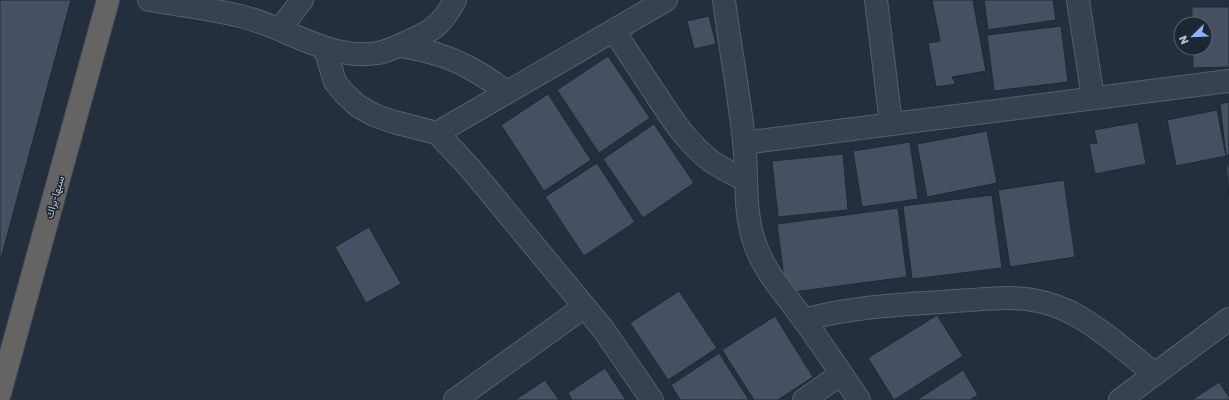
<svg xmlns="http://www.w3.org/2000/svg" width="1229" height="400" font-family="'Golos Text',Vazirmatn,sans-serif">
  <rect width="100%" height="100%" fill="#242f3e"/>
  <!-- building -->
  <g fill="#455162" stroke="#1f2835">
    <polygon points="0,0 71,0 0,262"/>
    <polygon points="932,0 973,0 986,71 952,77 956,84 936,87 928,43 940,41"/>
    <polygon points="984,0 1053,0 1056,20 988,30"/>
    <polygon points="1192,7 1229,7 1229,67 1193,68 1193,48 1205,48 1205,24 1192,24"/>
    <polygon points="709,16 716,44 694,49 687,21"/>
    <polygon points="1061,26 1068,82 994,91 987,35"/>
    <polygon points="608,56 650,118 599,153 557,90"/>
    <polygon points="548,94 591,160 544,191 501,125"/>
    <polygon points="1229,102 1229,155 1226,156 1220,104"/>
    <polygon points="1217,110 1226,156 1176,166 1167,120"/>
    <polygon points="1138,122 1146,164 1095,174 1089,144 1097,143 1094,130"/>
    <polygon points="654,124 694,183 643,218 603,159"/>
    <polygon points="987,131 997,183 927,197 917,144"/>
    <polygon points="910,142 918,199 862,207 853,151"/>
    <polygon points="843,154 848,210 778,217 772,161"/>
    <polygon points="597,163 635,222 584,256 545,197"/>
    <polygon points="1226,165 1229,165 1229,196"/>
    <polygon points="1064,180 1075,257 1010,267 998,190"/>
    <polygon points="992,195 1002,268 912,279 903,206"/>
    <polygon points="898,208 907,277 786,293 777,224"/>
    <polygon points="369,227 401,284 366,303 335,247"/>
    <polygon points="679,291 717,348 668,380 630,323"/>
    <polygon points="937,315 963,356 894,400 868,358"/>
    <polygon points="775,316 813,377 778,400 754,400 722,350"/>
    <polygon points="719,353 749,400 680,400 671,385"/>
    <polygon points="605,368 626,400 572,400 568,393"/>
    <polygon points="963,370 978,395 970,400 917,400"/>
    <polygon points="545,380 559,400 515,400"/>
    <polygon points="1219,382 1229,397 1229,400 1192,400"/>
  </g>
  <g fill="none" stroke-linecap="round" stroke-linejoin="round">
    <defs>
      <g id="minor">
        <path d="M149,0C181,5 213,9 244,17C288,28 330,61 378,53C388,51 399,46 409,41C433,31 443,23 455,0"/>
        <path d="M724,0C730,47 739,94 744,141C748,175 743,211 755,244C765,273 786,295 804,320C823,346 841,373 859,400"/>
        <polyline points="876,0 891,124"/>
        <polyline points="1078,0 1093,98"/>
        <polyline points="280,29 302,0"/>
        <path d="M614,31C627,51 640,70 653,90C670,116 686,142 711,161C722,169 734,174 746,180"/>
        <path d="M400,46C412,48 424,50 436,54C462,61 486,77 507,92"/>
        <polyline points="325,49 335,82 344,93 358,106 374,115 394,122 437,133 470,168 603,329 652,400"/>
        <polyline points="437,133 666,0"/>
        <polyline points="744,143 1229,81"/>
        <path d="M804,320C852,306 903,305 953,301C981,300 1011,295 1038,301C1049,303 1062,308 1072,313C1102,329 1128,353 1155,374"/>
        <polyline points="455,400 584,307"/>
        <polyline points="804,400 841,374"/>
        <polyline points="1120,400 1229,319"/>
      </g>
      <polyline id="trunk" points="0,393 108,0"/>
    </defs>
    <!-- minor casing -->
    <use href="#minor" stroke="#565f6c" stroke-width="24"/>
    <!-- trunk casing -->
    <use href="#trunk" stroke="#434c59" stroke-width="24"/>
    <!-- minor -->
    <use href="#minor" stroke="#38414e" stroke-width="22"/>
    <!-- trunk -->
    <use href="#trunk" stroke="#656462" stroke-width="22"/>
  </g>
  <g text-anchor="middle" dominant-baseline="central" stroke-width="3" stroke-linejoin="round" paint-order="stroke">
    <!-- street labels -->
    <g font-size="11" fill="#b4bcc9" stroke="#1d2633">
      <text transform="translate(54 197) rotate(-74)">سبها-براك</text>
    </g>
  </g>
  <!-- north arrow -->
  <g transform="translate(1193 36) rotate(247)"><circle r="19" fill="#1d2633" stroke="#59626f"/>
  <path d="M0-3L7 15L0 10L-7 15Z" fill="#8ab4f8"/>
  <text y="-6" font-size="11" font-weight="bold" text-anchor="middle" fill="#b4bcc9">N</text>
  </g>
</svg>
